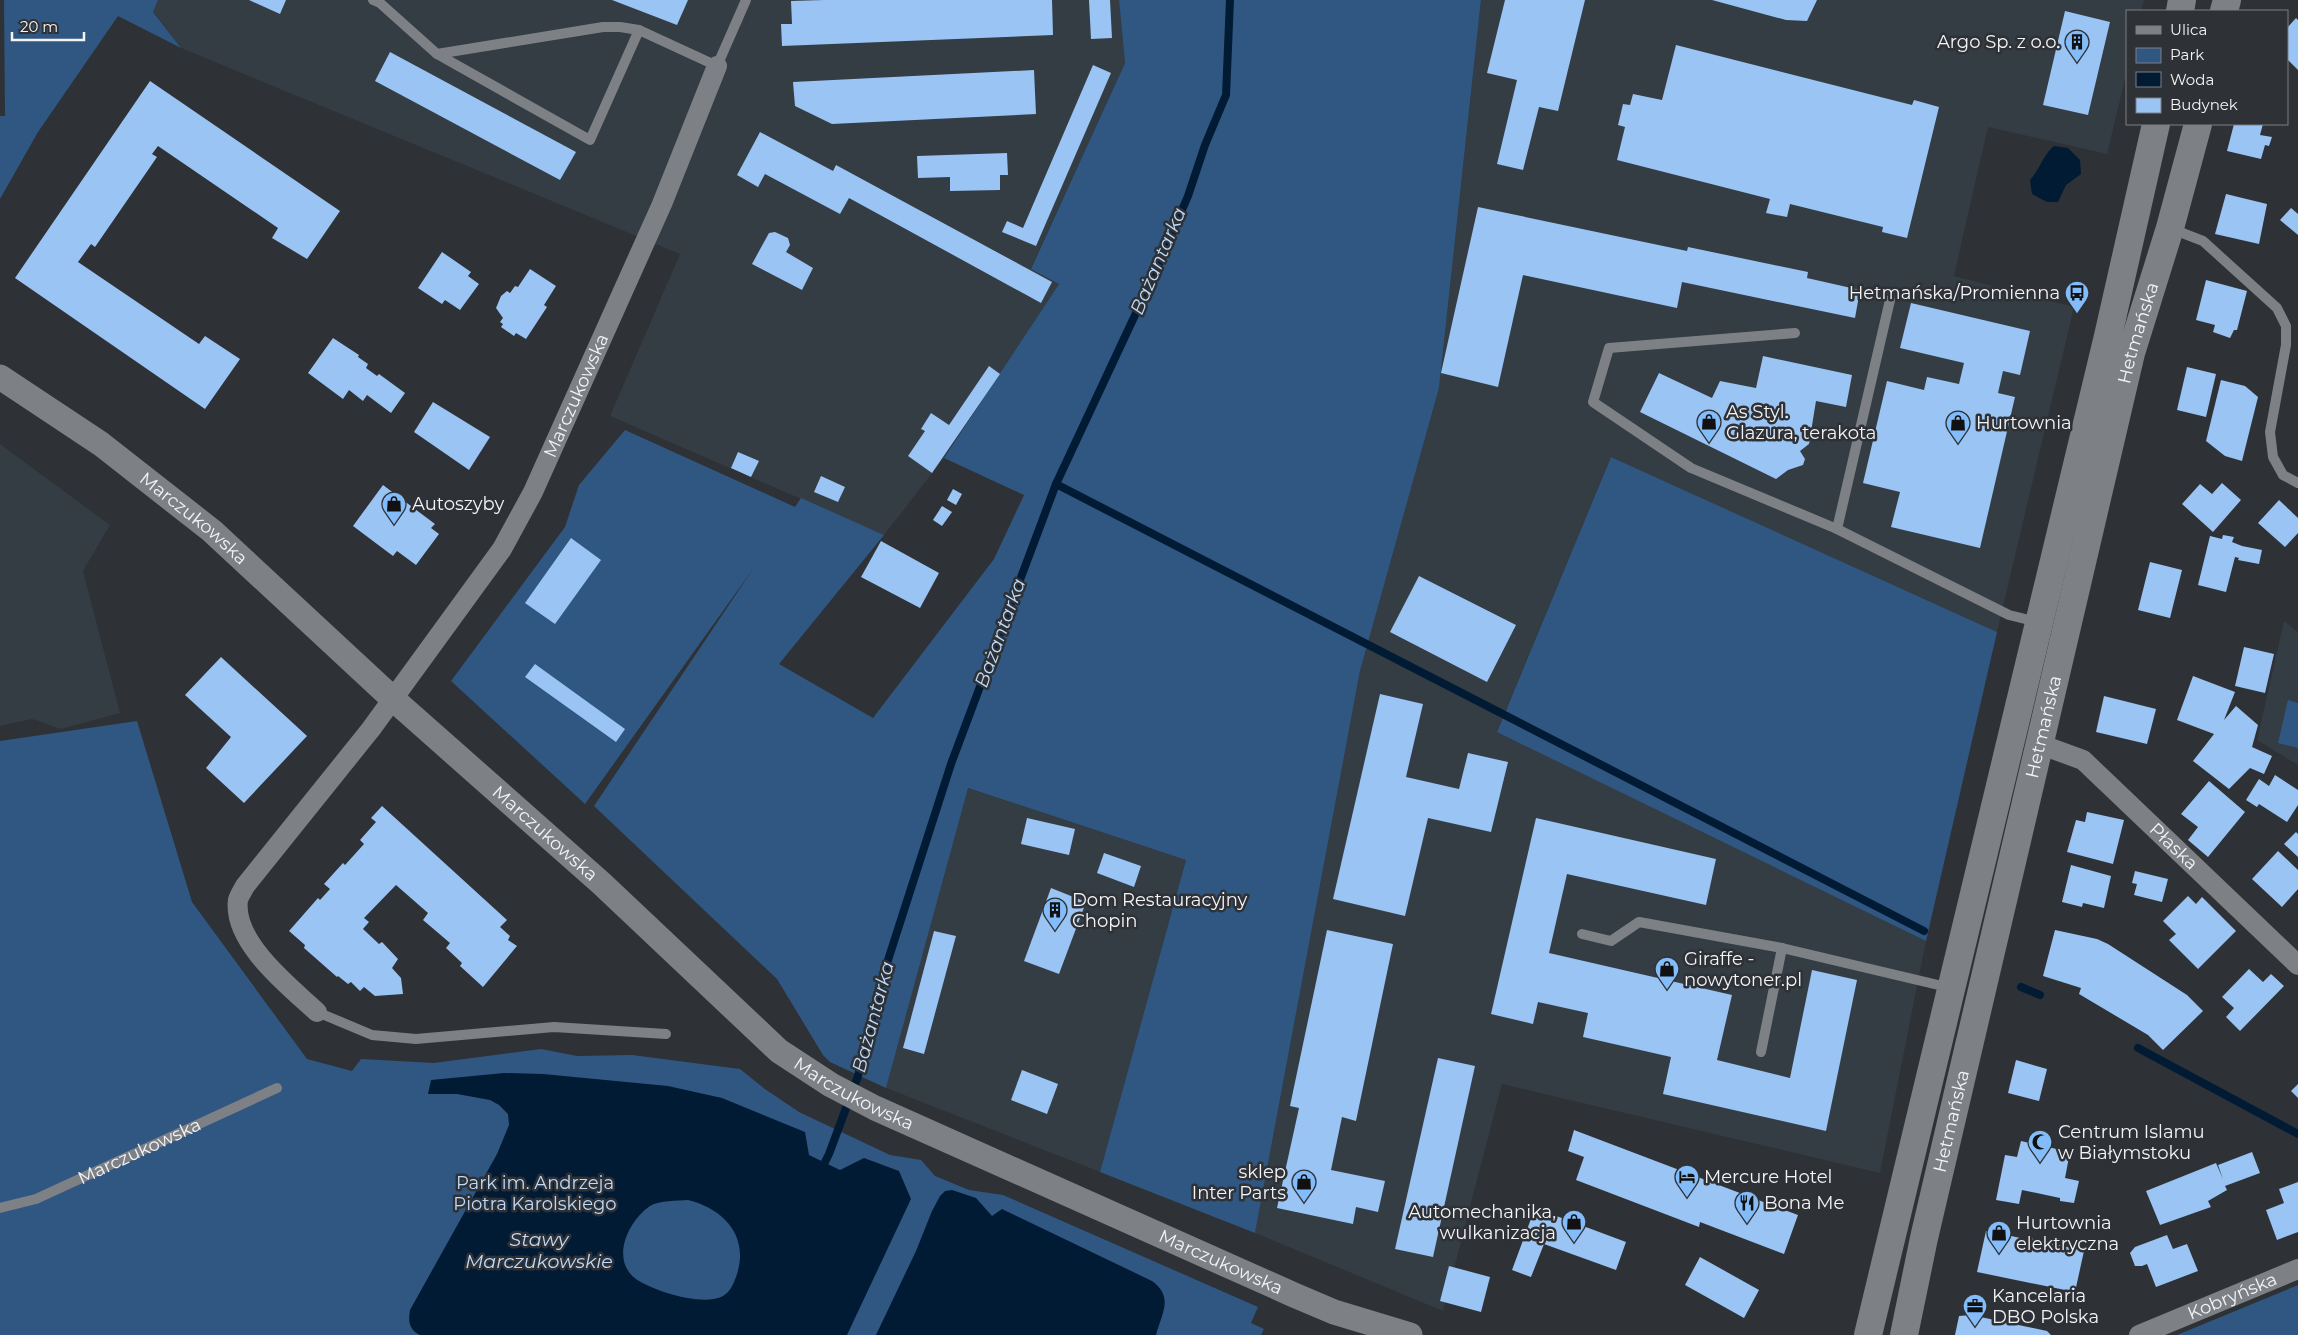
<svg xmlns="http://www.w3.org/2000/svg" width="2298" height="1335" font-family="Montserrat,sans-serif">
  <rect width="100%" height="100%" fill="#2e3135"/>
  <!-- built -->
  <g fill="#343c44">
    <polygon points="158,0 1119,0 1125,63 1031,268 1059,284 944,458 884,535 610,416 680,254 181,48 153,11"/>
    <polygon points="1481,0 2144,0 2141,11 2127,11 2127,71 2107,154 1988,127 1954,276 2074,307 1997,632 1611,457 1497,731 1926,941 1880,1173 1502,1084 1443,1311 1255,1233 1360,671 1439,388"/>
    <polygon points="0,444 110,525 83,571 120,713 61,729 32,719 0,726"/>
    <polygon points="2284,621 2298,632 2298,765 2257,740"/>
    <polygon points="967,788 1186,860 1100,1172 886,1088"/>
  </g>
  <!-- green -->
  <g fill="#305782">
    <polygon points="4,0 158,0 153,12 181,48 118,16 38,132 0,199 0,116 5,116"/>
    <polygon points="1119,0 1481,0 1439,388 1360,671 1255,1233 1100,1172 1186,860 968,788 886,1088 830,1062 823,1055 777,979 594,806 753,569 585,804 451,681 565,527 579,485 625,430 795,507 801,498 884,535 779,664 873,718 994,559 1024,495 944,458 1059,284 1031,269 1125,63"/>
    <polygon points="1611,457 1997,632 1926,941 1497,732"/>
    <polygon points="2288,700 2298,703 2298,748 2278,743"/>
    <polygon points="137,721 192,902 307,1059 352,1071 361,1059 434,1063 541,1049 577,1056 632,1055 740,1069 765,1089 799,1112 890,1155 921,1160 935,1176 969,1190 1003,1195 1258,1307 1251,1323 1264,1329 1261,1335 0,1335 0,741"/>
    <polygon points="2298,1285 2298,1335 2176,1335 2177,1335"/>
  </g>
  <!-- water -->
  <g fill="#021b35" fill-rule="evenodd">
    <path d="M2054,146L2068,148L2080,160L2081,174L2066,185L2058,202H2047L2032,194L2030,180C2040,169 2043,155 2054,146Z"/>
    <path d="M504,1073L543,1074L668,1086L722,1098L805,1132L809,1155L840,1170L864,1158L899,1171L911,1199L847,1335H420C409,1330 408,1321 410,1310L497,1154L509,1125L508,1114L499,1105L490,1100L457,1094H428L431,1080ZM688,1200C724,1209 749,1236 737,1274C734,1283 731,1291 723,1296C703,1307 653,1291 636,1279C610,1260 628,1221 650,1206C660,1200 677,1201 688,1200Z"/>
    <path d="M952,1190L976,1198L992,1216L1002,1209L1152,1281C1174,1297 1162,1313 1156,1335H876L916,1251L932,1211L940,1196L945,1191Z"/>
  </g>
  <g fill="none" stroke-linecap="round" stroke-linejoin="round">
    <!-- stream -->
    <g stroke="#021b35" stroke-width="8">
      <polyline points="1056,484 1924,931"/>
      <polyline points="2021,987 2040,995"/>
      <polyline points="2138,1048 2298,1134"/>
      <polyline points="820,1172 829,1154 858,1076 880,985 951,764 1056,484 1158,266 1188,196 1205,145 1226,95 1230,0"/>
    </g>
  </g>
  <!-- building -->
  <g fill="#9ac4f4">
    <polygon points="249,0 286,0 280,14"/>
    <polygon points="612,0 688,0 677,25"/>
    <polygon points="824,0 1052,0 1053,35 782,46 781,24 792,24 791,1"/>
    <polygon points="1089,0 1110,0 1112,38 1091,39"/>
    <polygon points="1505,0 1585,0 1558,111 1539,107 1523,170 1497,164 1517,80 1487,73"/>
    <polygon points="1712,0 1817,0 1807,21 1786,20"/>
    <polygon points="2065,11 2110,22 2088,115 2043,105"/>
    <polygon points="2296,18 2298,20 2298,70 2287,59 2287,28"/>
    <polygon points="1676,45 1912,105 1914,100 1939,107 1907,238 1882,232 1883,227 1790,204 1787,217 1766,213 1770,199 1617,160 1625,127 1618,125 1623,104 1630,105 1633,94 1662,100"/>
    <polygon points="390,52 576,152 560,180 375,81"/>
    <polygon points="1093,65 1111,73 1036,246 1002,232 1007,221 1023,228"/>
    <polygon points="1034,70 1036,114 832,124 795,106 793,82"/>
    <polygon points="150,81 340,211 307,259 272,238 278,228 158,146 152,154 157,157 95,247 91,244 78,262 199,344 205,336 240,359 205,409 15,278"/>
    <polygon points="2234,124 2263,124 2260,135 2272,137 2269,146 2265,145 2261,159 2227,151"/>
    <polygon points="760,132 833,171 836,165 1052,282 1041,303 849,198 840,214 765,174 758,187 737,175"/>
    <polygon points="1007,153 1008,175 1000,175 1000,190 950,191 950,177 918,178 917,156"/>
    <polygon points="2226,194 2267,204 2259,244 2215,234"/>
    <polygon points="1478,207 1687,251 1688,247 1808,272 1807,278 1860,290 1855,318 1682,282 1677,308 1523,275 1498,387 1441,373"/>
    <polygon points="2291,208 2298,214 2298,235 2280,220"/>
    <polygon points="775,232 788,238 790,245 786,252 813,268 802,290 752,264 769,233"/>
    <polygon points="442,252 471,272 468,276 479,284 460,310 445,300 442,304 418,288"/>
    <polygon points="530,269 556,286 544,305 547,307 526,339 516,333 514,336 501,327 503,324 500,322 503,318 496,308 501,296 507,291 510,293 515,286 518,287"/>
    <polygon points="2206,280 2247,291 2237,330 2234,330 2230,338 2213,332 2215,325 2196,320"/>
    <polygon points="1911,303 2030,331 2020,375 2003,371 1998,393 2015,397 1980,548 1891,527 1900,492 1863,483 1887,381 1924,390 1927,377 1959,384 1964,363 1900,348"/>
    <polygon points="333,338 359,355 358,357 368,364 366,368 377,376 379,374 405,393 391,413 367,395 363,401 349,390 343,399 308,373"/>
    <polygon points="1763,356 1852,375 1846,407 1816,401 1809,444 1800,451 1805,459 1803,465 1788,470 1776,479 1640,412 1659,373 1712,398 1720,381 1756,388"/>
    <polygon points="989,366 1000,374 932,473 908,456 925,431 921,429 931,413 949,425"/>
    <polygon points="2187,367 2216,374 2206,417 2177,410"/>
    <polygon points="2221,380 2245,386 2258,397 2242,461 2225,456 2206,441"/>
    <polygon points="433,402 490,437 469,470 414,432"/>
    <polygon points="738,452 759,461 751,477 731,468"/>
    <polygon points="821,476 845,487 838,502 814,492"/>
    <polygon points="2222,483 2241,500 2213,532 2182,504 2200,484 2212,494"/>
    <polygon points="383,485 435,524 431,528 439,534 416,565 397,551 393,556 353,526"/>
    <polygon points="953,489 962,494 956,505 947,500"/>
    <polygon points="2279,500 2298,518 2298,533 2285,547 2258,523"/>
    <polygon points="942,506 952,512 942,526 933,520"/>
    <polygon points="2223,535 2234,537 2232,542 2242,546 2262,550 2259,564 2238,560 2239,558 2235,557 2226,592 2198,585 2210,536 2222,539"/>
    <polygon points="571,538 601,560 555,624 525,603"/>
    <polygon points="881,541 939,573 920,608 861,577"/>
    <polygon points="2150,562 2182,570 2170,618 2138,610"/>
    <polygon points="1419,576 1516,625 1487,682 1390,632"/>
    <polygon points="2244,647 2274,654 2265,693 2235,686"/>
    <polygon points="221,657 307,736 244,803 206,768 231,737 185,695"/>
    <polygon points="535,664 625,729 616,742 525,677"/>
    <polygon points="2193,676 2235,692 2224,720 2236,706 2258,725 2252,747 2272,756 2264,774 2250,768 2229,789 2193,761 2214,734 2177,720"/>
    <polygon points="1380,694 1423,704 1406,777 1459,789 1468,753 1508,762 1491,832 1428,818 1405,916 1333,899"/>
    <polygon points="2104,696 2156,709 2147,744 2096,732"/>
    <polygon points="2275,775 2298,790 2298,805 2287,822 2259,804 2257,807 2246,800 2259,779 2269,786"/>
    <polygon points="2209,781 2245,812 2208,857 2188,840 2198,827 2181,814"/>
    <polygon points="382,806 507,920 500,927 510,936 508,940 517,946 483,987 460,966 462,963 446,948 450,943 423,920 428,913 396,885 364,918 369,922 363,929 379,944 382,942 398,959 392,968 401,978 403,994 375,996 364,987 360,991 351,982 348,984 338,976 337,977 304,948 305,945 289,931 318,898 320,900 330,889 324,884 343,863 345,865 364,844 360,840 376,822 371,818"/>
    <polygon points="2087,812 2124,820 2113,864 2067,852 2076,820 2085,822"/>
    <polygon points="1027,818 1075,829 1069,855 1021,844"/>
    <polygon points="1536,818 1716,859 1706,905 1567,874 1549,953 1732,995 1717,1060 1790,1078 1812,970 1857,980 1826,1131 1663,1094 1671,1057 1583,1037 1588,1013 1538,1002 1533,1024 1491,1014"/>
    <polygon points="2296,832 2298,834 2298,857 2284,844"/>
    <polygon points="2278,851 2298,870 2298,889 2282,907 2252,879"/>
    <polygon points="1104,853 1141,866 1134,887 1097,873"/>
    <polygon points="2071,865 2111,876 2104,908 2083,903 2082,907 2062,902"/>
    <polygon points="2135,871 2168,879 2162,902 2134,895 2137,884 2132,883"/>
    <polygon points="1051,888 1086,902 1059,974 1024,961"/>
    <polygon points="2188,896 2196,904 2202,897 2236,931 2198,969 2169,940 2176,934 2163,921"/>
    <polygon points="1327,930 1393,944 1356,1121 1342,1117 1331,1170 1385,1181 1378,1212 1356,1207 1353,1224 1277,1208 1299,1108 1290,1106"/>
    <polygon points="2055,930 2097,939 2108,944 2187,995 2203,1011 2163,1050 2148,1035 2079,994 2081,988 2043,976"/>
    <polygon points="934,931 956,936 924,1054 903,1048"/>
    <polygon points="2249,969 2263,982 2271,974 2284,986 2240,1031 2226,1017 2234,1008 2222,997"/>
    <polygon points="1438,1058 1475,1066 1433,1257 1395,1249"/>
    <polygon points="2016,1060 2047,1069 2039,1101 2008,1093"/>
    <polygon points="1022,1070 1058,1084 1047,1114 1011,1100"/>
    <polygon points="2298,1084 2298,1098 2291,1091"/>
    <polygon points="1574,1130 1798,1215 1784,1254 1700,1222 1699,1227 1576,1180 1584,1157 1568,1151"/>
    <polygon points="2021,1141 2070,1152 2065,1178 2079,1181 2074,1203 2060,1201 2060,1198 2022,1190 2019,1204 1996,1200 2005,1155 2017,1157"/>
    <polygon points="2252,1152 2260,1173 2225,1186 2227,1190 2208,1201 2211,1207 2160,1225 2146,1191 2216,1163 2223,1179 2218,1165"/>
    <polygon points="2298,1182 2298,1232 2277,1240 2266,1210 2284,1203 2279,1189"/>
    <polygon points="1535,1208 1626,1242 1616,1270 1544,1244 1531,1277 1512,1270"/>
    <polygon points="1998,1229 2008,1232 2007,1235 2029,1240 2030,1238 2084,1251 2075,1292 1977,1272 1986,1231 1996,1233"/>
    <polygon points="2167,1235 2173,1249 2187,1244 2198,1271 2156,1287 2147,1264 2142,1266 2135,1266 2130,1253 2135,1247"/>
    <polygon points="1700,1257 1759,1290 1744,1318 1685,1285"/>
    <polygon points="1449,1266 1490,1277 1481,1312 1440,1301"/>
    <polygon points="1971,1315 2047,1331 2051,1335 1955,1335 1959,1316"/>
  </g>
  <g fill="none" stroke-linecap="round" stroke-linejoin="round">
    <!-- service -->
    <g stroke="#7d8185" stroke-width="10">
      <polyline points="373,0 380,3 437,54 603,27 620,27 639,30 717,66 746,0"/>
      <polyline points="437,54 590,140 639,30"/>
      <polyline points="2172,229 2203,241 2277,308 2286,326 2286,345 2270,432 2273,457 2283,475 2298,483"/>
      <polyline points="1795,333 1609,348 1593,402 1691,468 1837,529 2009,615 2038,622"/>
      <polyline points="1837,529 1890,300"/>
      <polyline points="1582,934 1611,941 1639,922 1782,948"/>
      <polyline points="317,1012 372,1035 416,1039 554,1027 666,1034"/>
      <polyline points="1761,1052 1782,948 1951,988"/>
      <path id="s1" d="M0,1208L36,1199L277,1088"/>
    </g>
    <!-- minor -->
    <g stroke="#7d8185" stroke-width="20">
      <path id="s2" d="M2039,744L2083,760L2298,965"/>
      <path id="s3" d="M317,1012C290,987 232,942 238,900C239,896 243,890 245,886L371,729L502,549L533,492L662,204L717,66"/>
      <path id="s4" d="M2139,1335L2298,1269"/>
    </g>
    <!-- tertiary -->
    <path stroke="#7d8185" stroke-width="25" id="s5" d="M0,377L101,444L212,531L393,699L601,883L779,1051L831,1085L875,1108L1294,1295L1334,1312L1410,1335"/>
    <!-- secondary -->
    <g stroke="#7d8185" stroke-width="28">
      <polyline points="2180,11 2182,0"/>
      <polyline points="2224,11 2227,0"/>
      <polyline points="1868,1335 2108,336 2156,124"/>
      <path id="s6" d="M1904,1335L1924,1238L2131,353L2170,228L2198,124"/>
    </g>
  </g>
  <!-- icons -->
  <defs>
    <symbol id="building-pin" viewBox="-11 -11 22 30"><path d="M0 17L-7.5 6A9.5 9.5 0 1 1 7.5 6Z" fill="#83bcfb" stroke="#2e3135"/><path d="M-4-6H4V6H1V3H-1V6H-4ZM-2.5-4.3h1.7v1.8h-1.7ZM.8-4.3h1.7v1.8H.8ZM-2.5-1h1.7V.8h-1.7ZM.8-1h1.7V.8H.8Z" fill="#111"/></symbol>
    <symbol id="bus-pin" viewBox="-11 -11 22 30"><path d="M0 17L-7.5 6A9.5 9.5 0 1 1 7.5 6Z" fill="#83bcfb" stroke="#2e3135"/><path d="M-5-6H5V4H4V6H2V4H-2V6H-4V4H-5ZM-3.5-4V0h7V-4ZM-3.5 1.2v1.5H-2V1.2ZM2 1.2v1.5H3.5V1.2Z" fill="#111"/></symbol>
    <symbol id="shop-pin" viewBox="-11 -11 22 30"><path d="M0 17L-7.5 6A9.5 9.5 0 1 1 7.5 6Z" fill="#83bcfb" stroke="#2e3135"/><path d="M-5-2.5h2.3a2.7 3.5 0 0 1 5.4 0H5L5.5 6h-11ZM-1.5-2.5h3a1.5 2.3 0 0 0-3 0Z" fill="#111"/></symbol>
    <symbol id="mosque-pin" viewBox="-11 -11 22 30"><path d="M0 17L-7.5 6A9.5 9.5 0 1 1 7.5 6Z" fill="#83bcfb" stroke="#2e3135"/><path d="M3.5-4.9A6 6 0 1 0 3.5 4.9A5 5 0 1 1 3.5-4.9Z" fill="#111"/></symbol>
    <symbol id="hotel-pin" viewBox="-11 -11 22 30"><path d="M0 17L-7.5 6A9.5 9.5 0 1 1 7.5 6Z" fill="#83bcfb" stroke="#2e3135"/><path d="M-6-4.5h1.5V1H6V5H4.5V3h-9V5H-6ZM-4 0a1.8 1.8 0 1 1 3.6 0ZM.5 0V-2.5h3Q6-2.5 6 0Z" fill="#111"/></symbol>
    <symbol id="restaurant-pin" viewBox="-11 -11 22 30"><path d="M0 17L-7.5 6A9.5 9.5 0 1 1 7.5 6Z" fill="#83bcfb" stroke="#2e3135"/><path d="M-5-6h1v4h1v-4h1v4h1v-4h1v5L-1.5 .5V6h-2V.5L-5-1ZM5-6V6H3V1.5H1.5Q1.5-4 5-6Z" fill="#111"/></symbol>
    <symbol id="office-pin" viewBox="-11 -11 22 30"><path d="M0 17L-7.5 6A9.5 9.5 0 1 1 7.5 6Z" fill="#83bcfb" stroke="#2e3135"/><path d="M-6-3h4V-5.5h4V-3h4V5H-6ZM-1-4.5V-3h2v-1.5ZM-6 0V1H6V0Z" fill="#111"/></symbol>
  </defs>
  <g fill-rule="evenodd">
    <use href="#building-pin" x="2063" y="28" width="28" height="38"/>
    <use href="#bus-pin" x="2063" y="279" width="28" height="38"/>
    <use href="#shop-pin" x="1695" y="408" width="28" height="38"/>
    <use href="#shop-pin" x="1944" y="409" width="28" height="38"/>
    <use href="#shop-pin" x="380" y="490" width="28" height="38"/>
    <use href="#building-pin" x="1041" y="896" width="28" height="38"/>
    <use href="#shop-pin" x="1653" y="955" width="28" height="38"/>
    <use href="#mosque-pin" x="2026" y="1128" width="28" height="38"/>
    <use href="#hotel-pin" x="1673" y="1163" width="28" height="38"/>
    <use href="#shop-pin" x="1290" y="1168" width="28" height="38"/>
    <use href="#restaurant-pin" x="1733" y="1189" width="28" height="38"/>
    <use href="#shop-pin" x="1560" y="1208" width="28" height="38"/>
    <use href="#shop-pin" x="1985" y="1219" width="28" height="38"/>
    <use href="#office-pin" x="1961" y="1292" width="28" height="38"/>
  </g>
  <g text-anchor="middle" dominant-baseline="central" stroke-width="5" stroke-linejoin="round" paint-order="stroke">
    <!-- poi labels -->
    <g font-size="18" fill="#f3f4f7" stroke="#2e3135" text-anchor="start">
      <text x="2060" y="42" text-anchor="end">Argo Sp. z o.o.</text>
      <text x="2060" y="293" text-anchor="end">Hetmańska/Promienna</text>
      <text x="1726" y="412">As Styl.<tspan x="1726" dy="21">Glazura, terakota</tspan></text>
      <text x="1976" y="423">Hurtownia</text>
      <text x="412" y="504">Autoszyby</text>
      <text x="1072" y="900">Dom Restauracyjny<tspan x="1072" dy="21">Chopin</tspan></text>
      <text x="1684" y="959">Giraffe -<tspan x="1684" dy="21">nowytoner.pl</tspan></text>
      <text x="2058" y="1132">Centrum Islamu<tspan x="2058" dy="21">w Białymstoku</tspan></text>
      <text x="1286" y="1172" text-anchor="end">sklep<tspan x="1286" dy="21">Inter Parts</tspan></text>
      <text x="1704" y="1177">Mercure Hotel</text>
      <text x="1764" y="1203">Bona Me</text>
      <text x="1556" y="1212" text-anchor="end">Automechanika,<tspan x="1556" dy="21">wulkanizacja</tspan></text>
      <text x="2016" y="1223">Hurtownia<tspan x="2016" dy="21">elektryczna</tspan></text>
      <text x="1992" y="1296">Kancelaria<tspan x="1992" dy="21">DBO Polska</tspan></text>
    </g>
    <!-- street labels -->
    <g font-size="18" fill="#f3f4f7" stroke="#2e3135">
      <text stroke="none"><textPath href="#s6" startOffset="1029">Hetmańska</textPath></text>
      <text stroke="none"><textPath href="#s3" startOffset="752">Marczukowska</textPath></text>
      <text stroke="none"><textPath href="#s5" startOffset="240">Marczukowska</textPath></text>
      <text stroke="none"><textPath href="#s6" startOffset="624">Hetmańska</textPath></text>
      <text stroke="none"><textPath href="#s5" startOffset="712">Marczukowska</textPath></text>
      <text stroke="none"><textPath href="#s2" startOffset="172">Płaska</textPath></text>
      <text stroke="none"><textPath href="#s5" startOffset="1118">Marczukowska</textPath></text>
      <text stroke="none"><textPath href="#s6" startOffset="219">Hetmańska</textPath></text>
      <text stroke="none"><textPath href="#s1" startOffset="151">Marczukowska</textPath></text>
      <text stroke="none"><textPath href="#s5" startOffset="1522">Marczukowska</textPath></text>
      <text stroke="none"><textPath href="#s4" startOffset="101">Kobryńska</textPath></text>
    </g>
    <!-- park labels -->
    <g font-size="18" fill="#bed9f9" stroke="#2e3135">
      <text x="535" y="1183">Park im. Andrzeja<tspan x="535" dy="21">Piotra Karolskiego</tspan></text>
    </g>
    <!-- water labels -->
    <g font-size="19" font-style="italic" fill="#bfdafa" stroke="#2e3135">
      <text transform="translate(1158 261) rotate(-67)">Bażantarka</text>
      <text transform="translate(1000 633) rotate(-70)">Bażantarka</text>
      <text transform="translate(873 1017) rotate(-75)">Bażantarka</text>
      <text x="539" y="1239">Stawy<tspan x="539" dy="22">Marczukowskie</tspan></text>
    </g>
  </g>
  <!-- legend -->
  <rect x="2126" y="10" width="162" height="115" fill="#2e3135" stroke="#7d7f83"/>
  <rect x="2136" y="26" width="25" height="8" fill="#7d8185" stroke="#7d7f83"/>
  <text x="2170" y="35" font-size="15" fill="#f3f4f7">Ulica</text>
  <rect x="2136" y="48" width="25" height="15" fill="#305782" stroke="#7d7f83"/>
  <text x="2170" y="60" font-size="15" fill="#f3f4f7">Park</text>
  <rect x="2136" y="72" width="25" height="15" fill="#021b35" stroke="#7d7f83"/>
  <text x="2170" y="85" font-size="15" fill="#f3f4f7">Woda</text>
  <rect x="2136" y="98" width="25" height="15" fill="#9ac4f4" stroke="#7d7f83"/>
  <text x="2170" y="110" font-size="15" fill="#f3f4f7">Budynek</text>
  <!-- scale -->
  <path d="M12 32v8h72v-8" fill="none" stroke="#f3f4f7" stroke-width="2.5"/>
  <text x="20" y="32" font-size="15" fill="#f3f4f7" stroke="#2e3135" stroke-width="4" paint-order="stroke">20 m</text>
</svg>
